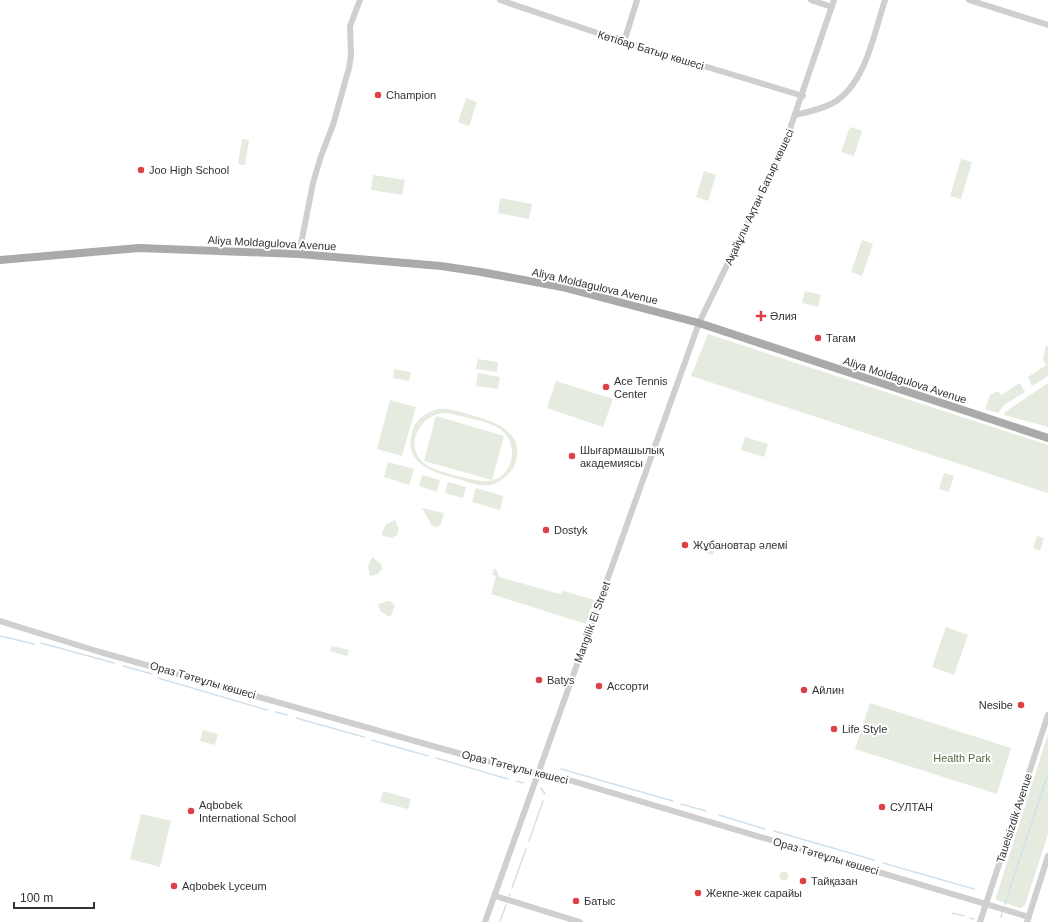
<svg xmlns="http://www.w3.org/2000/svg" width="1048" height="922" font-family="Arial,sans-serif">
  <rect width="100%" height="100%" fill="#fff"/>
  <!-- green -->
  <g fill="#e5ebdf" fill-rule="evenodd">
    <polygon points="466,98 477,102 469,126 458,122"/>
    <polygon points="850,127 862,131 854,156 841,152"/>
    <polygon points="242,139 249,140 245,165 238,164"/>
    <polygon points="961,159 972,162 961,199 950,196"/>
    <polygon points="704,171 716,175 708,201 696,197"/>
    <polygon points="373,175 405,180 402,195 371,190"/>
    <polygon points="500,198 532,204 529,219 498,213"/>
    <polygon points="862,240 873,244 862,276 851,272"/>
    <polygon points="805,291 821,295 818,307 802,303"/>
    <polygon points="708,334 1048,445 1048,493 691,376"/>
    <polygon points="1046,345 1048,346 1048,376 1032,386 1028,377 1046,365 1043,360"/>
    <polygon points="478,359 498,362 497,372 476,369"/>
    <polygon points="394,369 411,372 409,381 393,378"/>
    <polygon points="478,373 500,377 498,389 476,386"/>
    <polygon points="556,381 613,399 603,427 547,408"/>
    <polygon points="1020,383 1025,392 1004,405 998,413 985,409 990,395 998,391 1001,395"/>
    <polygon points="1048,383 1048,427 1004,415 1005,412"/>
    <polygon points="390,400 416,407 402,456 377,449"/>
    <path d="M438,409C449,408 460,412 471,415C492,421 524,430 516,461C513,471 506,478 496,483C484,489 471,483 458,479C433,472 401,464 413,429C417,418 427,412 438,409ZM441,413H447C462,417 489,421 500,429C522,445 512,483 484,481C474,481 436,471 428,466C403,450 416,419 441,413Z"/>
    <polygon points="436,416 504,436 492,480 424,461"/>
    <polygon points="745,437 768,444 764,457 741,450"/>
    <polygon points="388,462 414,469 409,485 384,477"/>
    <polygon points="944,473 954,476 949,492 939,489"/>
    <polygon points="422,475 440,480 437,492 419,486"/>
    <polygon points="448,482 466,487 463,498 445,493"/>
    <polygon points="476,488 503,496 500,510 472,502"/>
    <polygon points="422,508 444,513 441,524 437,527 432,526"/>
    <polygon points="395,520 399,529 397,535 391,538 381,535 386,524"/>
    <polygon points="1037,536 1044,538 1040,551 1033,548"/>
    <polygon points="710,540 717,542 713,555 706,553"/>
    <polygon points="372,557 381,564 382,569 378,574 370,576 368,566"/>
    <polygon points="494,569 497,570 499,577 560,594 564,591 594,600 586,624 491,594 496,576 492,575"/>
    <polygon points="388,601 392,602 395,606 390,617 380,611 378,604"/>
    <polygon points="946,627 968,635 954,675 932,667"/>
    <polygon points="332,646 349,650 347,656 330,651"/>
    <polygon points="870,703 1011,748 997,794 855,749"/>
    <polygon points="203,730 218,734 215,745 200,741"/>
    <polygon points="1048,734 1048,834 1025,905 1020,908 996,900 996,897"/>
    <polygon points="383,791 411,799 408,809 380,802"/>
    <polygon points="141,814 171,821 160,867 130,859"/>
    <circle cx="784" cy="876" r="4.5"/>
  </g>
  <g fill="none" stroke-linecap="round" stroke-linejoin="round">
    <!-- stream -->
    <g stroke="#d0e0ec" stroke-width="1.5">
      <polyline points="0,636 34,644"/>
      <polyline points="41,643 114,663"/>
      <polyline points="123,666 152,674"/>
      <polyline points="158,678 267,710"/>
      <polyline points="276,712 287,715"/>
      <polyline points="296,718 364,737"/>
      <polyline points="372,740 428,756"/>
      <polyline points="436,758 508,779"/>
      <polyline points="561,769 673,801"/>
      <polyline points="517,781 523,783"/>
      <polyline points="541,788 545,794"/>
      <polyline points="681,804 706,811"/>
      <polyline points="719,815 765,829"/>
      <polyline points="774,831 874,860"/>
      <polyline points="529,841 543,801"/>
      <polyline points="883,863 974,889"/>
      <polyline points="512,888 526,849"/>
      <polyline points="1008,894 1048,774"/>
      <polyline points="509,896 510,894"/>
      <polyline points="1005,904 1007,899"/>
      <polyline points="952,913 964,916"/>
      <polyline points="1001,917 1002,913"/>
      <polyline points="970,918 974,919"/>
      <polyline points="500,921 506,905"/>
    </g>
    <!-- minor -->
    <g stroke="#cfcfcf" stroke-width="6">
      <polyline points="500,0 624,42 803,96"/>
      <polyline points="811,0 832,7"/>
      <polyline points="969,0 1048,25"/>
      <polyline points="624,42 637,0"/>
      <path d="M795,115C808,112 822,109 833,103C866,84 874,33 885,0"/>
      <polyline points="299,254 313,183 321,156 333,125 349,68 351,55 350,26 360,0"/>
      <polyline points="0,621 100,652 461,754 519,769 566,779 1029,917"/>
      <polyline points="495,896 580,922"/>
      <polyline points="485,922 699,323 783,149 834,0"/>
      <polyline points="980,922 1048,715"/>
      <polyline points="1027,922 1048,856"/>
    </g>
    <!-- major -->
    <polyline stroke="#aaa" stroke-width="8" points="0,260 139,248 299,254 441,266 481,272 562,287 699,323 1048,438"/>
  </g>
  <!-- markers -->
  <g fill="#dd4145" stroke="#fff" stroke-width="1.5">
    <circle cx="378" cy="95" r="4"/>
    <circle cx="141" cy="170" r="4"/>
    <path d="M759 310h4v4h4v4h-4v4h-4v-4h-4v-4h4z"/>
    <circle cx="818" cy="338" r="4"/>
    <circle cx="606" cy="387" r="4"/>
    <circle cx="572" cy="456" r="4"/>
    <circle cx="546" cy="530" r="4"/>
    <circle cx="685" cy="545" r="4"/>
    <circle cx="539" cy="680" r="4"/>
    <circle cx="599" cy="686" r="4"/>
    <circle cx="804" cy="690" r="4"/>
    <circle cx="1021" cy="705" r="4"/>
    <circle cx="834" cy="729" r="4"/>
    <circle cx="882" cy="807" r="4"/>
    <circle cx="191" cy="811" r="4"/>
    <circle cx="803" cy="881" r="4"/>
    <circle cx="174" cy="886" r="4"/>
    <circle cx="698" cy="893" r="4"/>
    <circle cx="576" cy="901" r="4"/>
  </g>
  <g text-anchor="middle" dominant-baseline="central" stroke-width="4" stroke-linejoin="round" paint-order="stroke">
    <!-- street labels -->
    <g font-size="11" fill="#323232" stroke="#fff">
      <text transform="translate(651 50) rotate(17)">Көтібар Батыр көшесі</text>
      <text transform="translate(759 197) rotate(-65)">Ақайұлы Ақтан Батыр көшесі</text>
      <text transform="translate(272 243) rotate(3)">Aliya Moldagulova Avenue</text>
      <text transform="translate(595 286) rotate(13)">Aliya Moldagulova Avenue</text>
      <text transform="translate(905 380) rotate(18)">Aliya Moldagulova Avenue</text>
      <text transform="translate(592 622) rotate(-70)">Mangilik El Street</text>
      <text transform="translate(203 680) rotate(16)">Ораз Тәтеұлы көшесі</text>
      <text transform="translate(515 767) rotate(14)">Ораз Тәтеұлы көшесі</text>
      <text transform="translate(1014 818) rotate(-72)">Tauelsizdik Avenue</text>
      <text transform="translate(826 856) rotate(16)">Ораз Тәтеұлы көшесі</text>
    </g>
    <!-- poi labels -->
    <g font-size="11" fill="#323232" stroke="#fff" text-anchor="start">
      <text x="386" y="95">Champion</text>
      <text x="149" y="170">Joo High School</text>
      <text x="770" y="316">Әлия</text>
      <text x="826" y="338">Тагам</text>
      <text x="614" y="381">Ace Tennis<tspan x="614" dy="13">Center</tspan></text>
      <text x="580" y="450">Шығармашылық<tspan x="580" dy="13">академиясы</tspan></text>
      <text x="554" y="530">Dostyk</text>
      <text x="693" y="545">Жұбановтар әлемі</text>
      <text x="547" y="680">Batys</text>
      <text x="607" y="686">Ассорти</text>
      <text x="812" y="690">Айлин</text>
      <text x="1013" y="705" text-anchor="end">Nesibe</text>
      <text x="842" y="729">Life Style</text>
      <text x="199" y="805">Aqbobek<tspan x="199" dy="13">International School</tspan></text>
      <text x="890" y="807">СУЛТАН</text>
      <text x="811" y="881">Тайқазан</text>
      <text x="182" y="886">Aqbobek Lyceum</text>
      <text x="706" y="893">Жекпе-жек сарайы</text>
      <text x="584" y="901">Батыс</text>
    </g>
    <!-- park labels -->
    <g font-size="11" fill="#546d41" stroke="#fff">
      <text x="962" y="758">Health Park</text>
    </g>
  </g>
  <!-- scale -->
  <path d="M14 902v6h80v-6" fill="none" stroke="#323232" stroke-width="2"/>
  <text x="20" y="902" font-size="12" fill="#323232" stroke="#ffffff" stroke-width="3" paint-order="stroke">100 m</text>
</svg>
